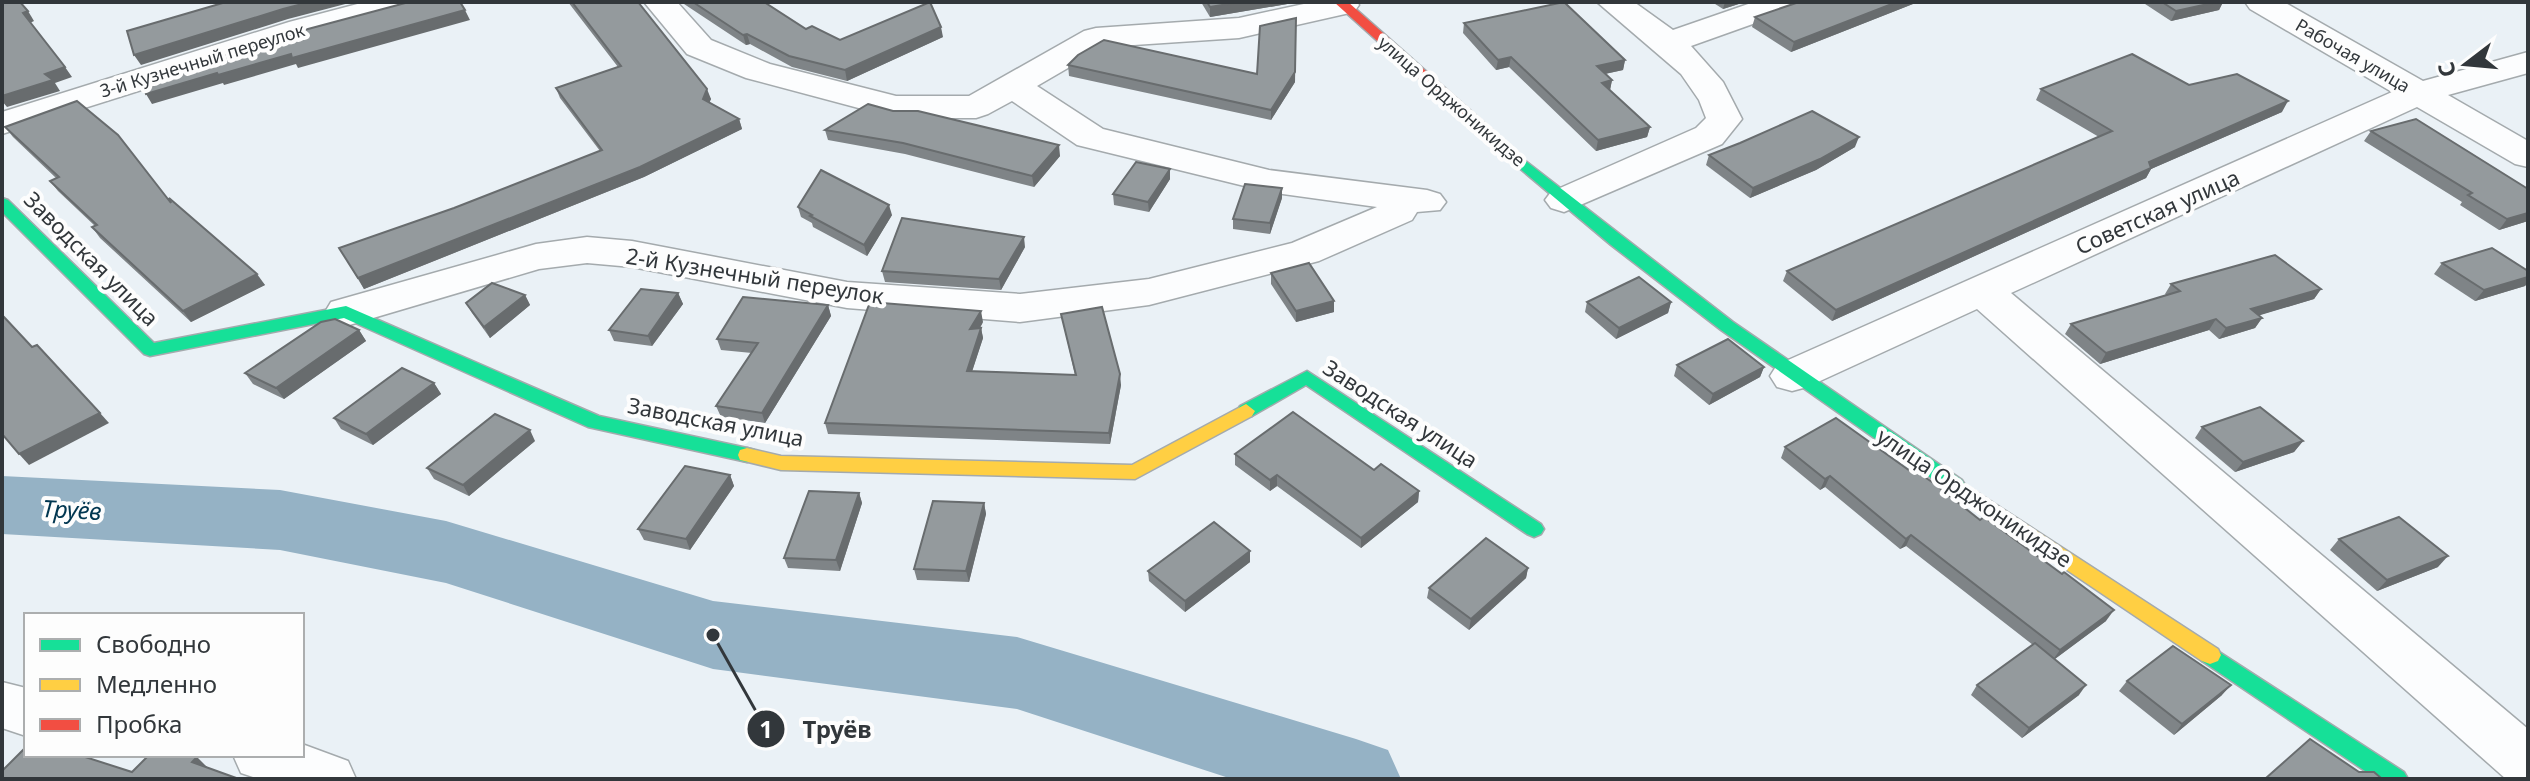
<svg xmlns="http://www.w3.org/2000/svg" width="2530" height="781" font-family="'Noto Sans',sans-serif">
  <rect width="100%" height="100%" fill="#eaf1f6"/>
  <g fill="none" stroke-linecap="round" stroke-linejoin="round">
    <!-- river -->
    <polygon fill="#95b2c5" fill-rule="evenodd" points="2,476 280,490 446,521 713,601 1017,637 1356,739 1388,750 1401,779 1232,779 1017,709 713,669 446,583 280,550 2,534"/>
    <defs>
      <g id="street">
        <polygon points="365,2 418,2 413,9 313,36 2,134 2,112 289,22"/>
        <polygon points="644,2 677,2 711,40 770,64 896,96 969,96 1084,31 1096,28 1239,18 1313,2 1357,2 1359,5 1354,12 1239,38 1104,47 1037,86 1103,129 1269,170 1427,190 1440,194 1446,202 1440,210 1417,212 1412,220 1319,261 1149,305 1020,322 847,308 632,267 587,263 539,269 346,326 331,322 325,312 331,302 536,244 587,237 632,241 847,282 1020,294 1149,279 1292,243 1377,207 1269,192 1077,145 1012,101 988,114 976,118 896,118 746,78 687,54"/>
        <polygon points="1597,2 1634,2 1673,30 1754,2 1800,2 1795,9 1691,46 1723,82 1742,119 1722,144 1564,212 1551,208 1545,200 1551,192 1696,128 1706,118 1699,100 1681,74"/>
        <polygon points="2245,2 2284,2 2423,81 2528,52 2528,73 2448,95 2528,141 2528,167 2515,164 2417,107 2011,293 2528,729 2528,779 2506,779 1977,309 1807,387 1792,391 1777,387 1770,376 1777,365 2392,92 2250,9"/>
        <polygon points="2,682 26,688 26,736 2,728"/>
        <polygon points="302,744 348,761 356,779 259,779 241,773 233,755 302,755"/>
      </g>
      <g id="fast">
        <polygon points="1510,149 1733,322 1962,480 1965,485 1962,490 1948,490 1721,330 1611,245 1505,156 1505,150"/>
        <polygon points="2,198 8,200 154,343 346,306 599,416 747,448 754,450 756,455 754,460 747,462 588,427 344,318 150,356 144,354 2,212"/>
        <polygon points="1307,371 1541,524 1544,529 1541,534 1534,537 1527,534 1306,385 1252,416 1240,416 1237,411 1240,406"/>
        <polygon points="2210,646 2404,772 2408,779 2377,779 2202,661 2199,655 2202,649"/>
      </g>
      <g id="slow">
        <polygon points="1246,404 1255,411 1252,416 1135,479 781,470 740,460 738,455 740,450 747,448 781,456 1132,465"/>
        <polygon points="1955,478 2218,649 2221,655 2218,661 2210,664 2202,661 1948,490 1945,485 1948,480"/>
      </g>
      <polygon id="jam" points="1334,2 1348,2 1515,150 1515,156 1505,156"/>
    </defs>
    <!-- street casing -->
    <use href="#street" stroke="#a4aaad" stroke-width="3"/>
    <!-- fast casing -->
    <use href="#fast" stroke="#a4aaad" stroke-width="3"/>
    <!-- slow casing -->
    <use href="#slow" stroke="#a4aaad" stroke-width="3"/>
    <!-- jam casing -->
    <use href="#jam" stroke="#a4aaad" stroke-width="3"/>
    <!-- street -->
    <use href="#street" fill="#fcfdfe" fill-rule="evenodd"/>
    <!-- fast -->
    <use href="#fast" fill="#16e098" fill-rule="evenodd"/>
    <!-- slow -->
    <use href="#slow" fill="#ffcf43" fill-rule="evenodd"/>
    <!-- jam -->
    <use href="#jam" fill="#f24e42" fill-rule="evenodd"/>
  </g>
  <!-- wall -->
  <g fill="#7f8487">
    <polygon points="568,2 638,2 711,99 709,102 739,119 742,129 644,177 364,289 339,248 454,208 600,151 560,98 556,88 618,67"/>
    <polygon points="681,2 764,2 806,29 840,40 943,37 847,81 792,67 750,44 746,45"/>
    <polygon points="1201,2 1299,2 1210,17"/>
    <polygon points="1712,2 1745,2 1723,9"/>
    <polygon points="1799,2 1918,2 1791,52 1752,27 1755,17"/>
    <polygon points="2142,2 2223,2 2219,10 2171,21"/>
    <polygon points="1464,23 1625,60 1623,70 1605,74 1612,80 1610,90 1650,127 1647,137 1596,151 1509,67 1496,70 1463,33"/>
    <polygon points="1068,65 1257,74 1295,82 1271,120 1069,76"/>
    <polygon points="2189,85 2282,112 2151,169 2146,178 1832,321 1783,281 1787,271 2099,137 2036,100 2041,89"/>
    <polygon points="5,127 171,203 265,285 191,322 100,238 92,227 95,226 58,191 50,181 56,178 13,137"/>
    <polygon points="825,130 1060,156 1034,187 905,154 828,140"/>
    <polygon points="2371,131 2528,221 2499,230 2460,205 2462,202 2364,141"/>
    <polygon points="1855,147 1816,170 1750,198 1706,165 1709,155"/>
    <polygon points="1170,169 1170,179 1149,212 1114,205 1113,194"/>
    <polygon points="1282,198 1270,234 1233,229 1233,219"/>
    <polygon points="798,207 892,215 867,256 813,227 812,223 801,217"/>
    <polygon points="1025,247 1001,290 885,282 882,271"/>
    <polygon points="2442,263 2528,271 2528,282 2525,286 2475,301 2434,274"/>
    <polygon points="1271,273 1334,301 1334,312 1296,322 1271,284"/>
    <polygon points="2171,284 2321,289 2314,299 2259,315 2262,318 2255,328 2219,339 2209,330 2100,364 2065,334 2071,324 2166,295 2165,294"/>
    <polygon points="678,293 683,304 652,346 614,341 609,330"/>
    <polygon points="525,295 530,305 490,338 472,313 466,303"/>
    <polygon points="1587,302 1671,302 1668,313 1616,339 1585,312"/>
    <polygon points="828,305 831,316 765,423 721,417 716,406 752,353 721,350 717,339"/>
    <polygon points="1061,314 1121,385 1110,444 828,434 825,423 983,322 980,328 981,328 983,338 972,371 1075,375"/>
    <polygon points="359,330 366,341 284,399 253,384 245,373"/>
    <polygon points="1677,365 1764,367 1760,377 1709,405 1674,376"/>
    <polygon points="434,383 441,394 373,445 341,429 334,418"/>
    <polygon points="2202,427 2303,441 2294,452 2235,472 2195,438"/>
    <polygon points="535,441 469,496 434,479 427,468"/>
    <polygon points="1785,447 2106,621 2055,659 2079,695 2022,738 1971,695 1977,685 2033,645 1906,546 1900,549 1825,487 1820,490 1781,458"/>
    <polygon points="1235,454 1374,470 1419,491 1418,502 1361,548 1277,486 1270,491 1235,465"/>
    <polygon points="730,475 734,486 690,550 644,540 638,529"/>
    <polygon points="859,493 862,503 840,571 788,568 784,558"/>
    <polygon points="984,503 986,514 969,582 917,580 914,569"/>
    <polygon points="2339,539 2438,567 2377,591 2330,550"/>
    <polygon points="1250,551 1250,562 1185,612 1149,581 1148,571"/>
    <polygon points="1528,568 1526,578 1469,630 1427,598 1429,588"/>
    <polygon points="2127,681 2222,695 2174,735 2119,691"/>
  </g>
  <!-- shaded-wall -->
  <g fill="#686c6e">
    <polygon points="310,2 353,2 288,19 141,65 134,55 283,9"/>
    <polygon points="1240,2 1299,2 1210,17 1210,7"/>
    <polygon points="1725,2 1745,2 1723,9"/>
    <polygon points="1897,2 1918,2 1791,52 1794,42"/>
    <polygon points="2217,2 2223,2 2219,10 2171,21 2176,11"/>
    <polygon points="465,10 470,20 298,68 296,64 224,85 223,83 152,104 146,94 217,73"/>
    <polygon points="28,11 34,21 30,23 23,13"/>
    <polygon points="941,27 943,37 847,81 845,70"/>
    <polygon points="1296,28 1295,82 1271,120 1271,110"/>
    <polygon points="747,34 750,44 746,45 743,35"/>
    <polygon points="1511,57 1509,67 1496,70 1498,60"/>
    <polygon points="1625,60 1623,70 1595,76 1597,66"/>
    <polygon points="65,67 72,77 55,83 60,91 7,107 2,101 2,96 45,74"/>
    <polygon points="1612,80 1610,90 1602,83"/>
    <polygon points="707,89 711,99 707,109 703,99"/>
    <polygon points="2288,101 2282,112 2151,169 2146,178 1832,321 1836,310 2149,162"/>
    <polygon points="739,119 742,129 644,177 364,289 358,278"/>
    <polygon points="1650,127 1647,137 1596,151 1598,140"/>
    <polygon points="1859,137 1855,147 1816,170 1750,198 1753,188"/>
    <polygon points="1059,145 1060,156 1034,187 1032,176"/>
    <polygon points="1170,169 1170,179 1149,212 1148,202"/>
    <polygon points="1282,188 1282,198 1270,234 1270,223"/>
    <polygon points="889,205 892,215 867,256 864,245"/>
    <polygon points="2528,213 2528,221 2499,230 2507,219"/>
    <polygon points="1024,237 1025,247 1001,290 999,279"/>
    <polygon points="257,274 265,285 191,322 183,311"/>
    <polygon points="2528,277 2528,282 2525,286 2475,301 2484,290"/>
    <polygon points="2321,289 2314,299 2244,320 2251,309"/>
    <polygon points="678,293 683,304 652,346 648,336"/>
    <polygon points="525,295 530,305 490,338 484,327"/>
    <polygon points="1334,301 1334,312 1296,322 1296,311"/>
    <polygon points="1671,302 1668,313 1616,339 1619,328"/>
    <polygon points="828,305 831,316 765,423 762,413"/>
    <polygon points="981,311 983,322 973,340 970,329"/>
    <polygon points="2262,318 2255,328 2219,339 2226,328"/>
    <polygon points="2216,319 2209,330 2100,364 2106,353"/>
    <polygon points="981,328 983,338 969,381 967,371"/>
    <polygon points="359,330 366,341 284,399 276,388"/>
    <polygon points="1764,367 1760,377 1709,405 1713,394"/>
    <polygon points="1120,374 1121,385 1110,444 1109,433"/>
    <polygon points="434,383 441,394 373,445 366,434"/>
    <polygon points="100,413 109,423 29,465 19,454"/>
    <polygon points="530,430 535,441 469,496 463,485"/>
    <polygon points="2303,441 2294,452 2235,472 2243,462"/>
    <polygon points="730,475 734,486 690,550 686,539"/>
    <polygon points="1277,475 1277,486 1270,491 1270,480"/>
    <polygon points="1830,476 1825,487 1820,490 1825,479"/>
    <polygon points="1419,491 1418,502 1361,548 1361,538"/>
    <polygon points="859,493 862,503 840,571 836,560"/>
    <polygon points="984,503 986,514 969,582 966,571"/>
    <polygon points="1911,535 1906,546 1900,549 1906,539"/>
    <polygon points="1250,551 1250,562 1185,612 1185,601"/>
    <polygon points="2448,556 2438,567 2377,591 2387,580"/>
    <polygon points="1528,568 1526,578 1469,630 1471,619"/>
    <polygon points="2114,610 2106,621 2052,661 2060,650"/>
    <polygon points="2086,685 2079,695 2022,738 2029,728"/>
    <polygon points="2231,685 2222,695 2174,735 2182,724"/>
    <polygon points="197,757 207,767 203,772 192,762"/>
  </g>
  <!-- building -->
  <g fill="#949a9d" stroke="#686c6e" stroke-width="2">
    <polygon points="2,2 20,2 28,11 23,13 65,67 45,74 53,80 2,96"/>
    <polygon points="226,2 310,2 283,9 134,55 127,31"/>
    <polygon points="409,2 460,2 465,10 292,58 291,54 218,75 217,73 146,94 142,81 308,29"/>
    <polygon points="572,2 638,2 707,89 703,99 739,119 640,167 358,278 339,248 454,208 602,150 556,88 621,66"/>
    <polygon points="693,2 764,2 806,29 812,26 840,40 930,2 941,27 845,70 789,56 747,34 743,35"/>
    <polygon points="1207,2 1240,2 1210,7"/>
    <polygon points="1564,2 1625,60 1597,66 1612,80 1602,83 1650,127 1598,140 1511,57 1498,60 1464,23"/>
    <polygon points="1799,2 1897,2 1794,42 1755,17"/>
    <polygon points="2162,2 2217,2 2176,11"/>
    <polygon points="1296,18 1295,72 1271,110 1068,65 1078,55 1104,40 1257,74 1260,26"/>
    <polygon points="2132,54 2189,85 2237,74 2288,101 2149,162 2151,168 1836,310 1787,271 2112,131 2041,89"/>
    <polygon points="77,101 118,135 171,203 169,198 257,274 183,311 92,227 97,225 50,181 59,177 5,127"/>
    <polygon points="868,104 893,111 918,111 1059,145 1032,176 903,143 825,130"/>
    <polygon points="1812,111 1859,137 1820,159 1753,188 1709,155 1740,143"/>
    <polygon points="2416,119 2528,189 2528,213 2507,219 2468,195 2472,193 2371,131"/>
    <polygon points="1136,162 1170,169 1148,202 1113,194"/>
    <polygon points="821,170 889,205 864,245 810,216 812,215 798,207"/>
    <polygon points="1245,184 1282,188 1270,223 1233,219"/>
    <polygon points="902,218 1024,237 999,279 882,271"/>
    <polygon points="2492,248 2528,271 2528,277 2484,290 2442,263"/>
    <polygon points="2275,255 2321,289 2251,309 2262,318 2226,328 2216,319 2106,353 2071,324 2180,291 2171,284"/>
    <polygon points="1309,263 1334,301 1296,311 1271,273"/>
    <polygon points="1639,277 1671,302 1619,328 1587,302"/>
    <polygon points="492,283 525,295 484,327 466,303"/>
    <polygon points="641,289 678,293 648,336 609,330"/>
    <polygon points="743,297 828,305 762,413 716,406 758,343 717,339"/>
    <polygon points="870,302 981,311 970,329 981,328 967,371 1076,375 1061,314 1102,307 1120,374 1109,433 825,423"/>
    <polygon points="4,317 32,347 37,345 100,413 19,454 2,434 2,318"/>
    <polygon points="335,319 359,330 276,388 245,373 321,322"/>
    <polygon points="1728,339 1764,367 1713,394 1677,365"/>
    <polygon points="402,368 434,383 366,434 334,418"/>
    <polygon points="2260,407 2303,441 2243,462 2202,427"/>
    <polygon points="1293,412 1374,470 1381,464 1419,491 1361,538 1277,475 1270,480 1235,454"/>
    <polygon points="495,414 530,430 463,485 427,468"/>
    <polygon points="1836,418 1913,473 1916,471 1932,482 1980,520 1984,517 2062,574 2064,572 2114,610 2060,650 1911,535 1906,539 1830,476 1825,479 1785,447"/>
    <polygon points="685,466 730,475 686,539 638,529"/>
    <polygon points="809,491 859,493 836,560 784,558"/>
    <polygon points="933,501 984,503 966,571 914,569"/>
    <polygon points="2399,517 2448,556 2387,580 2339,539"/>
    <polygon points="1214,522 1250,551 1185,601 1148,571"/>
    <polygon points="1486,538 1528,568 1471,619 1429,588"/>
    <polygon points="2035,643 2086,685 2029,728 1977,685"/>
    <polygon points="2173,646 2231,685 2182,724 2127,681"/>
    <polygon points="2310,739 2359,772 2374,772 2381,778 2380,779 2268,779 2266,778"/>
    <polygon points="26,747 26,755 79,755 132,772 149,755 192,755 197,757 192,762 239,779 2,779 2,771"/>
  </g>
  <g text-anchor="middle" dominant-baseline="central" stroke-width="8" stroke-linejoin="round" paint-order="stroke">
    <!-- far-street labels -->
    <g font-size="18" fill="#32373b" stroke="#fdfdfd">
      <text transform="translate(2353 55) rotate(30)">Рабочая улица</text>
      <text transform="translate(202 60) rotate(-17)">3-й Кузнечный переулок</text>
      <text transform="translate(1452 101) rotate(41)">улица Орджоникидзе</text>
    </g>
    <!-- street labels -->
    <g font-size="22" fill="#32373b" stroke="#fdfdfd">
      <text transform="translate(2157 211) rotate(-24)">Советская улица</text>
      <text transform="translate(92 258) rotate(45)">Заводская улица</text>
      <text transform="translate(755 275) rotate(9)">2-й Кузнечный переулок</text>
      <text transform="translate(1401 413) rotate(33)">Заводская улица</text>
      <text transform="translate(716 421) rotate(11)">Заводская улица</text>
      <text transform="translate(1975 497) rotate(34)">улица Орджоникидзе</text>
    </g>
    <!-- water labels -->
    <g font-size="24" font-style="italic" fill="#003650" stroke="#fdfdfd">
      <text transform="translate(72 509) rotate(3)">Труёв</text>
    </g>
  </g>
  <!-- callouts -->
  <path fill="none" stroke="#32373b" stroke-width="3" d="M713 635L766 729"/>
  <g fill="#32373b" stroke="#fdfdfd" stroke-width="3">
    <circle cx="713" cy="635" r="8"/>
    <circle cx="766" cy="729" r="20"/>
  </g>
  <g font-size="24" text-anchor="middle" font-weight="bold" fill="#fff">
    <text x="766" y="738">1</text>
  </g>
  <g font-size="24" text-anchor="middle" font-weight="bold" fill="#32373b" stroke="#fdfdfd" stroke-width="8" stroke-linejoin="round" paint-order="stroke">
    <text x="837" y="738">Труёв</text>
  </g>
  <!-- border -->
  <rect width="2530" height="781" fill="none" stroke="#32373b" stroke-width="8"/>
  <!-- legend -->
  <rect x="24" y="613" width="280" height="144" fill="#fdfdfd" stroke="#acaeaf" stroke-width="2"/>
  <rect x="40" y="639" width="40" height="12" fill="#16e098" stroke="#acaeaf" stroke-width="2"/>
  <text x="96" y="653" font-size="24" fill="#32373b">Свободно</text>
  <rect x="40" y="679" width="40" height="12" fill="#ffcf43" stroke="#acaeaf" stroke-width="2"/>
  <text x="96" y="693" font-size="24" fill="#32373b">Медленно</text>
  <rect x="40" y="719" width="40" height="12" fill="#f24e42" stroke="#acaeaf" stroke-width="2"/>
  <text x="96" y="733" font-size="24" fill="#32373b">Пробка</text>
  <!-- north arrow -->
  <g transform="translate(2466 64) rotate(254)" stroke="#fdfdfd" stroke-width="6" paint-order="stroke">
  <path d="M0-6L14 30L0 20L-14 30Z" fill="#32373b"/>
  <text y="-12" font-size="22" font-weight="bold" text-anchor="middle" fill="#32373b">С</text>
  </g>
</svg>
